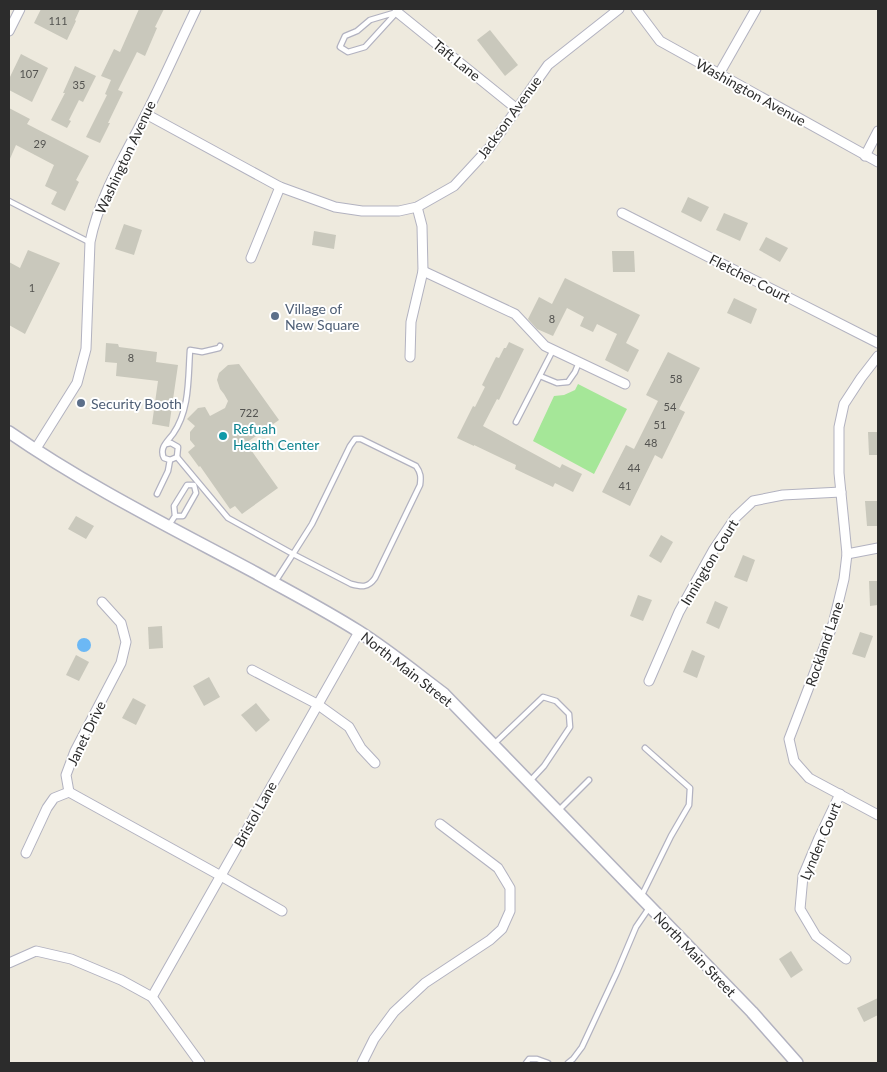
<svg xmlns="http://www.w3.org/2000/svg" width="887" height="1072" font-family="Lato,sans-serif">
  <rect width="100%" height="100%" fill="#eeeade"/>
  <!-- green -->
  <polygon fill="#a5e798" points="578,384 627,409 594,474 533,441 554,396 564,395 575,390"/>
  <!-- water -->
  <circle fill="#6cb8f5" cx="84" cy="645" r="7"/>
  <!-- building -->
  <g fill="#c9c8bc">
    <polygon points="41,9 80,9 75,20 76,21 67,40 34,23"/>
    <polygon points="139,9 164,9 155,27 157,28 145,56 137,52 118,90 123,92 108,123 110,123 100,143 86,137 107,95 105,94 111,80 101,76 114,49 120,52"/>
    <polygon points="490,30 518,65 505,76 477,40"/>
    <polygon points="21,54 48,68 32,102 9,90 9,79"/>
    <polygon points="75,66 96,76 83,102 79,100 69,120 71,121 67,128 51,120 65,93 63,93"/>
    <polygon points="9,108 30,119 27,124 89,156 76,180 79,182 65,211 51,204 57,192 45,186 54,165 16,145 9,161"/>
    <polygon points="688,197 709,207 701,222 681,212"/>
    <polygon points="724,213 748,223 740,241 716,230"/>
    <polygon points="124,224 142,230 134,255 115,249"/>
    <polygon points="314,231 336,235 334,249 312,245"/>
    <polygon points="766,237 788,248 780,262 759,250"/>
    <polygon points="28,250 60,263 25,334 9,325 9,262 20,268"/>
    <polygon points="612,251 634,251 635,272 613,272"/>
    <polygon points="565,278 640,315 626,343 639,350 628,372 605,360 617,334 597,324 593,332 580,326 584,317 567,308 553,336 537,329 528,319 539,297 552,304"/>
    <polygon points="734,298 757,309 751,324 727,313"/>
    <polygon points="509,342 524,349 499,400 497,399 483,426 560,468 562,464 582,474 573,492 555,483 553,487 515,469 516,465 474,445 474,446 457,438 473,406 475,407 485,387 482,385 496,357 499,358 504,348 506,348"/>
    <polygon points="106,343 118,344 119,347 157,352 156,362 178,365 169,427 152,424 158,381 116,376 117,363 105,362"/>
    <polygon points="668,352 700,368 679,409 685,412 662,459 655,455 630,506 602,492 626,445 634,449 658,401 646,395"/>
    <polygon points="239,364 279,420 246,443 278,488 242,514 235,506 230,509 200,466 199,467 188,452 195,446 190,440 190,432 195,426 187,419 198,408 205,407 210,416 225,408 228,401 224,394 220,389 217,380 219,373 228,365"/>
    <polygon points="868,432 878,432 878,455 869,455"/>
    <polygon points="865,501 878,501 878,526 867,526"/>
    <polygon points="76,516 94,526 86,539 68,529"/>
    <polygon points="661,535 673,542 661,563 649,556"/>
    <polygon points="743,555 755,560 747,582 734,577"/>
    <polygon points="869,581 878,581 878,605 870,606"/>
    <polygon points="638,595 652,600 643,621 630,616"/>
    <polygon points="715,601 728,607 719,629 706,623"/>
    <polygon points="162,626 163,648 149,649 148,627"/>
    <polygon points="860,632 873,636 865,658 852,654"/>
    <polygon points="692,650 705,656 697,678 683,672"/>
    <polygon points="76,655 89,662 79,681 66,675"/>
    <polygon points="209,677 220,697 204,706 193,686"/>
    <polygon points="133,698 146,705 136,725 122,718"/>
    <polygon points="256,703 270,720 256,732 241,715"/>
    <polygon points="791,951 803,970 791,978 779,959"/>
    <polygon points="878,998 878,1015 864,1022 857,1008"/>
  </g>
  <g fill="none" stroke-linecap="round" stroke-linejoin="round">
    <defs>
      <g id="service">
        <polygon points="397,12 365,47 348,52 340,47 345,36 357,31 370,20"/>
        <polyline points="9,201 89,242"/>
        <path d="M220,346L219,348L202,352L190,350C188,378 190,410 173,434C167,442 159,448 164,458L170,460L177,457L228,518L293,554L275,582"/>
        <polyline points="540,376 557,383 568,382 575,372 579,362"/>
        <polyline points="516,422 553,350"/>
        <path d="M355,439H361L416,466C421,473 421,477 420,485L375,578C368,588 362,587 351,584L293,554L312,524L350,446Z"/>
        <polyline points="166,444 171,443 178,447 177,457"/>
        <polyline points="157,494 168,471 170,460"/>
        <polyline points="169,525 175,516 174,506 187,485 194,485 196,493 183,516 175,516"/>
        <polyline points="494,744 543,697 556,701 569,714 570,727 544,766 530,781"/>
        <polyline points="559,810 589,780"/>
        <polyline points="641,897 671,836 689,805 690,788 645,748"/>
        <polyline points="526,1063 529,1059 537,1059 548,1063"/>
        <polyline points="568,1063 573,1059 582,1047 617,972 636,927 649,908"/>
      </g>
      <g id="minor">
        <polyline points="636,9 660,41 878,162"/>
        <polyline points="397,12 517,109"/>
        <polyline points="9,31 20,9"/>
        <polyline points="719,74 756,9"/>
        <polyline points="146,114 280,187 335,207 362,211 399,211 417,207 454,186 490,147 548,65 619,9"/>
        <polyline points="865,156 878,131"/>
        <polyline points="622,213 878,343"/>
        <polyline points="251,258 280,187"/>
        <polyline points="423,271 515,314 545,346 625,384"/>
        <polyline points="878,356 861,378 844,404 839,427 839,473 847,554 844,579 833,624 789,739 794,761 809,778 878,815"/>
        <polyline points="410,357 411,322 423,271 422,226 417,207"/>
        <path d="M35,450L77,383L86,349L90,242C99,197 124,157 145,116C163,81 179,44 196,9"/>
        <polyline points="847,554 878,548"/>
        <polyline points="252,670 317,704 349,727 361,748 375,763"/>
        <polyline points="649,681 679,612 714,549 735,518 753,501 783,495 841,492"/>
        <polyline points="69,792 221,876 282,911"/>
        <polyline points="69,792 66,775 75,751 121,663 126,642 121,623 102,602"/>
        <polyline points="840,794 819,838 803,876 800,909 816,936 846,959"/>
        <polyline points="26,853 47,808 54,798 69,792"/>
        <polyline points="9,963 36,951 71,959 121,980 152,997 200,1063"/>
        <polyline points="152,997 359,632"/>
        <polyline points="362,1063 374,1039 394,1012 425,983 490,940 502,929 510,911 510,888 498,868 440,824"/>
      </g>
      <path id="secondary" d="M9,432C87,486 172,528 256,573C290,592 325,610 358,631C388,650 416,673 444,694L752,1012L797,1063"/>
    </defs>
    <!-- service casing -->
    <use href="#service" stroke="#b2b2c0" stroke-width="7"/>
    <!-- minor casing -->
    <use href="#minor" stroke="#b2b2c0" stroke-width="11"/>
    <!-- secondary casing -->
    <use href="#secondary" stroke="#b2b2c0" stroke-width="14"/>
    <!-- service -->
    <use href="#service" stroke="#fff" stroke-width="4.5"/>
    <!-- minor -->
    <use href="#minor" stroke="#fff" stroke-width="9"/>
    <!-- secondary -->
    <use href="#secondary" stroke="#fff" stroke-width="11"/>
  </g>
  <!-- markers -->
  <g fill="#5c6f8a" stroke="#fff" stroke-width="2">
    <circle cx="275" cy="316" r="5"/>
    <circle cx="81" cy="403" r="5"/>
  </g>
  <circle fill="#0f9aa8" stroke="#fff" stroke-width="2" cx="223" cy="436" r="5"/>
  <g text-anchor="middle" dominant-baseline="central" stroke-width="4" stroke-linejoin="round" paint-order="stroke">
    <!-- number labels -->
    <g font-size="11" fill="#535350">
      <text x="58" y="20">111</text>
      <text x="29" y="73">107</text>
      <text x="79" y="84">35</text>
      <text x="40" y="143">29</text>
      <text x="32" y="287">1</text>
      <text x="552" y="318">8</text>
      <text x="131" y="357">8</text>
      <text x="676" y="378">58</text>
      <text x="670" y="406">54</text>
      <text x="249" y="412">722</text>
      <text x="660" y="424">51</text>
      <text x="651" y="442">48</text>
      <text x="634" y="467">44</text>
      <text x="625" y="485">41</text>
    </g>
    <!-- street labels -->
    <g font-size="14" fill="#2c2c2c" stroke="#fff">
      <text transform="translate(457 60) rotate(39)">Taft Lane</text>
      <text transform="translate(751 92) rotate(29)">Washington Avenue</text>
      <text transform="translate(509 117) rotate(-54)">Jackson Avenue</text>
      <text transform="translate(125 157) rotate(-65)">Washington Avenue</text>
      <text transform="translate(750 278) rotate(27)">Fletcher Court</text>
      <text transform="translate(709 562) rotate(-59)">Innington Court</text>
      <text transform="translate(824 644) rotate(-71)">Rockland Lane</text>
      <text transform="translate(407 669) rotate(38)">North Main Street</text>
      <text transform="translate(86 733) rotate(-64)">Janet Drive</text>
      <text transform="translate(255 814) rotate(-61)">Bristol Lane</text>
      <text transform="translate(820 841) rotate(-67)">Lynden Court</text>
      <text transform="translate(695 954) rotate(46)">North Main Street</text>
    </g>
    <!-- service labels -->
    <g font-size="14" fill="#4e5e75" stroke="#fff" text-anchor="start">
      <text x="285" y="308">Village of<tspan x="285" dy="16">New Square</tspan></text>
      <text x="91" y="403">Security Booth</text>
    </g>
    <!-- culture labels -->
    <g font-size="14" fill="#0d838f" stroke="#fff" text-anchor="start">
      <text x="233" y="428">Refuah<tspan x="233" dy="16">Health Center</tspan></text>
    </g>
  </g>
  <!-- border -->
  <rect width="887" height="1072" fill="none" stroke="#2c2c2c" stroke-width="20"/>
</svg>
